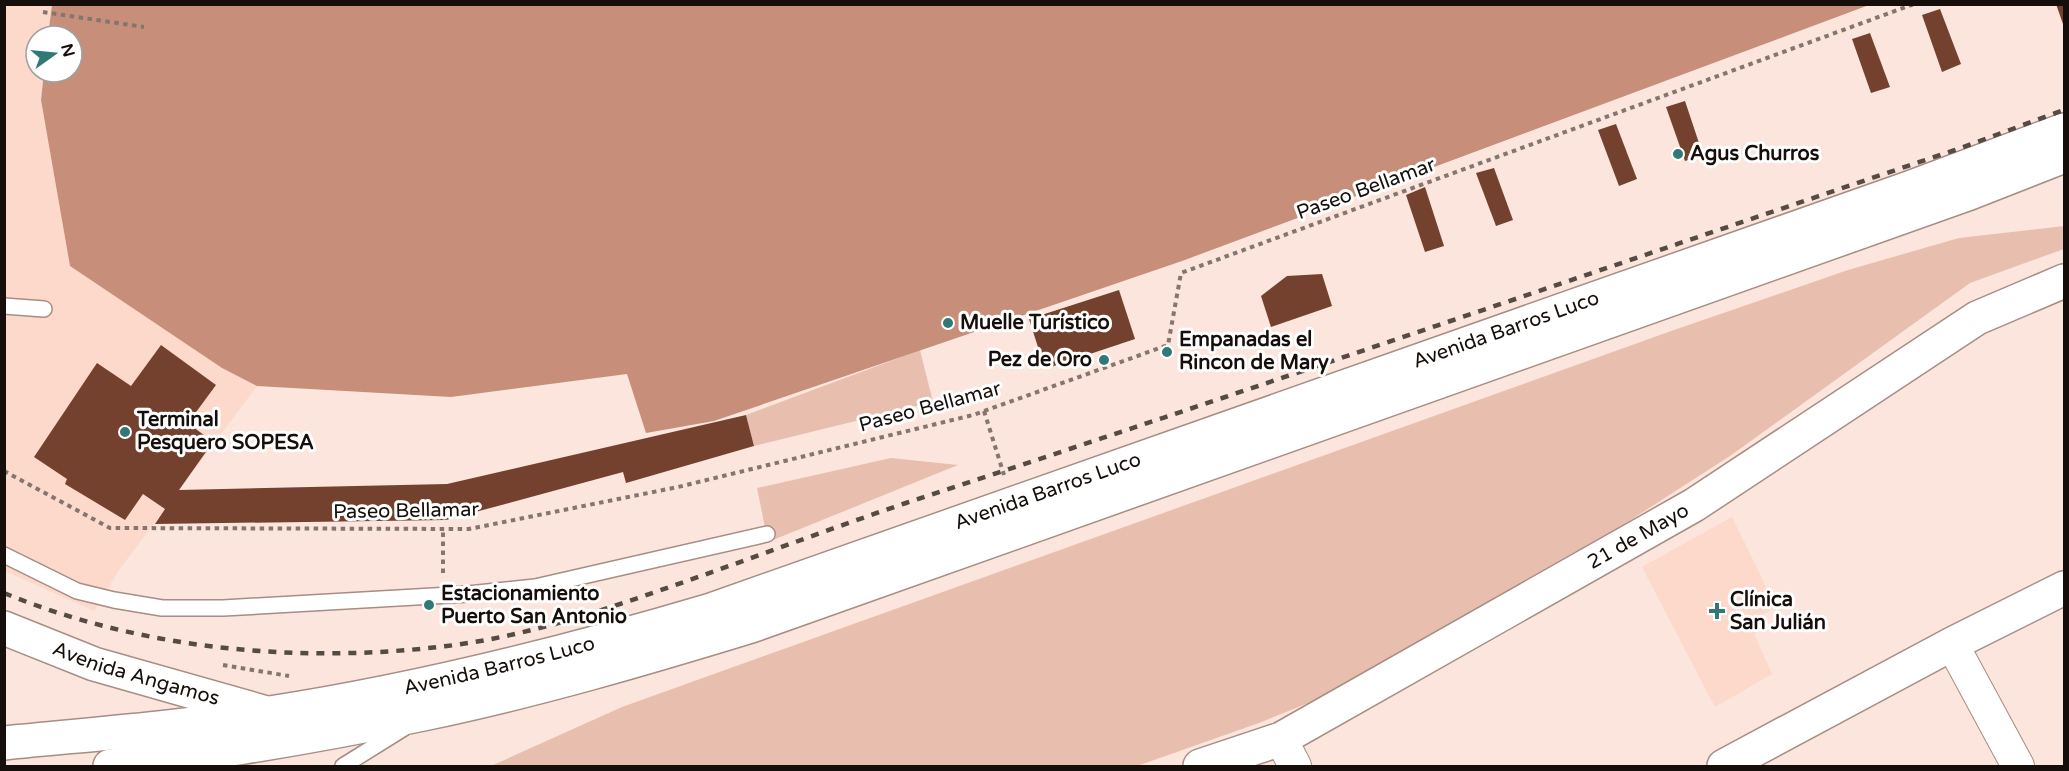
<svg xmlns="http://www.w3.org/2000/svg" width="2069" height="771" font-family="'Varela Round',sans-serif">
  <rect width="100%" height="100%" fill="#fbe5dc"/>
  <!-- built -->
  <g fill="#fcd9cb">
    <polygon points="5,5 52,5 48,36 36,36 36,72 44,72 41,101 70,266 222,368 257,386 119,570 94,611 5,571"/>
    <polygon points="1732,517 1776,607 1763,614 1768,626 1754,634 1772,674 1715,707 1642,567"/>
  </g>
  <!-- green -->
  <g fill="#e8bfaf">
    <polygon points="2064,226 2064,249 1970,283 1730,456 1452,635 1340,690 1259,723 1137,766 491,766 622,707 1674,330 1848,270 1959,238"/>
    <polygon points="920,350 933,402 754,446 746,415"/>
    <polygon points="891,458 958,465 768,542 757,488"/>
  </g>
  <!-- water -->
  <polygon fill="#c78f79" points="52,5 52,4 1869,5 1182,261 714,421 646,433 627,374 451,397 257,386 222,368 70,266 41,100 44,72 72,72 72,36 48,36"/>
  <!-- building -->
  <g fill="#73412e">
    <polygon points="2056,4 2064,4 2064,27"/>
    <polygon points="1940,9 1961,64 1942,72 1922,15"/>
    <polygon points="1870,33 1890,87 1871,93 1852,39"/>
    <polygon points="1685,101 1703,155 1685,161 1666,107"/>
    <polygon points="1616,124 1637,179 1619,186 1598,130"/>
    <polygon points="1494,168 1513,220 1496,226 1476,173"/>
    <polygon points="1425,187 1444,246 1425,252 1406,195"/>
    <polygon points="1322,274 1332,306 1271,327 1261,296 1287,276"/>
    <polygon points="1119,290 1135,339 1045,369 1029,319"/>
    <polygon points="161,345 216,385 188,423 213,442 179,490 447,484 746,415 754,446 626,483 623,472 446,520 155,524 165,509 143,494 125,520 65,484 67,479 34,457 97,363 131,386"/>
  </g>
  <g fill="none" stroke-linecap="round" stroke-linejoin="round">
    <defs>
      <g id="lane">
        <polyline points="4,306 44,309"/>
        <polyline points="4,555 77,591 114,600 162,608 223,608 468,594 535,587 767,534"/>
        <polyline points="343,766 404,728"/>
      </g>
      <g id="street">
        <polyline points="1952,644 2018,766"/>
        <polyline points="1281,739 1295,766"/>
      </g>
      <g id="secondary">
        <path id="s1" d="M4,628L94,664L270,714"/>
        <path id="s2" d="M1200,766L1281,739L1694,505L1977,318L2064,281"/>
        <polyline points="1724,766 1952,644 2064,588"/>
      </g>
      <g id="primary">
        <path id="s3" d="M4,743C93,734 182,728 270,713C420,690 566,653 711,610L1909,188L2064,130"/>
        <path d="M110,766C215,753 319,736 423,714C534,691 643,659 751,626L1970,193L2064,156"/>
      </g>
    </defs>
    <!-- lane casing -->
    <use href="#lane" stroke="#a78d84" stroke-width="18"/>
    <!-- street casing -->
    <use href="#street" stroke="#a78d84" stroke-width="34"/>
    <!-- secondary casing -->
    <use href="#secondary" stroke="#a78d84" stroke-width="36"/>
    <!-- primary casing -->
    <use href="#primary" stroke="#a78d84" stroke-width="36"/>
    <!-- path -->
    <g stroke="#84756f" stroke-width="4" stroke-dasharray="4.5 4.5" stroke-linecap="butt">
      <polyline points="43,12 144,27"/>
      <polyline points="984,411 1004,475"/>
      <polyline points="4,471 110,528 469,529 678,487 973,415 1168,345 1181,273 1914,4"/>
      <polyline points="443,573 443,529"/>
      <polyline points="223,665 289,676"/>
    </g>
    <!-- lane -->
    <use href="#lane" stroke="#fff" stroke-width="15"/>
    <!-- street -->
    <use href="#street" stroke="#fff" stroke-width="32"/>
    <!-- secondary -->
    <use href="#secondary" stroke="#fff" stroke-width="33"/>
    <!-- primary -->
    <use href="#primary" stroke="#fff" stroke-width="33"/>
    <!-- rail -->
    <path stroke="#564a45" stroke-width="4.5" stroke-dasharray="8 8" stroke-linecap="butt" d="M4,593C143,650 299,664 447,646C529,636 607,609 684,582C758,556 832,528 906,503C1257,388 1605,268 1955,150L2064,110"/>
  </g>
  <!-- markers -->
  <g fill="#307976" stroke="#fff" stroke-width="2">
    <circle cx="1678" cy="154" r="6"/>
    <circle cx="948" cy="323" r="6"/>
    <circle cx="1167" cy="352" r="6"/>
    <circle cx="1104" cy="360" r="6"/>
    <circle cx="125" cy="432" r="6"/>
    <circle cx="429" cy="605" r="6"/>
    <path d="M1714 602h6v6h6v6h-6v6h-6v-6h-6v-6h6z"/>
  </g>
  <g text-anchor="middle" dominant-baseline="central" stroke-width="6" stroke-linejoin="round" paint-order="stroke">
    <!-- poi labels -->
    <g font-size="20" font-weight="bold" fill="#160e0a" stroke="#fff" text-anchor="start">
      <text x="1690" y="154">Agus Churros</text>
      <text x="960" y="323">Muelle Turístico</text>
      <text x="1179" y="340">Empanadas el<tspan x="1179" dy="23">Rincon de Mary</tspan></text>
      <text x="1092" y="360" text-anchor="end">Pez de Oro</text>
      <text x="137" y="420">Terminal<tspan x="137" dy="23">Pesquero SOPESA</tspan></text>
      <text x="441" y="594">Estacionamiento<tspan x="441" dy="23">Puerto San Antonio</tspan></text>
      <text x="1730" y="600">Clínica<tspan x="1730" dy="23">San Julián</tspan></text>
    </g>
    <!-- street labels -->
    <g font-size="20" fill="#160e0a" stroke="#fff">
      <text transform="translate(1366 189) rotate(-20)">Paseo Bellamar</text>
      <text stroke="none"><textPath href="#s3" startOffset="1564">Avenida Barros Luco</textPath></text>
      <text transform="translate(930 407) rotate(-15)">Paseo Bellamar</text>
      <text stroke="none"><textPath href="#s3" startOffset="1078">Avenida Barros Luco</textPath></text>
      <text transform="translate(406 511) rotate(-1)">Paseo Bellamar</text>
      <text stroke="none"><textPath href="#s2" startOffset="496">21 de Mayo</textPath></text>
      <text stroke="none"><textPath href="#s3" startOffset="502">Avenida Barros Luco</textPath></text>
      <text stroke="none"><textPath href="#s1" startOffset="140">Avenida Angamos</textPath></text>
    </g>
  </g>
  <!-- border -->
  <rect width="2069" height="771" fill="none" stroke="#160e0a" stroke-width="12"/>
  <!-- north arrow -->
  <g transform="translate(54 54) rotate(75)"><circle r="28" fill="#ffffff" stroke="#a29f9d" stroke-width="1.5"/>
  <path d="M0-4.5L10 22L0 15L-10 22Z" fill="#307976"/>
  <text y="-9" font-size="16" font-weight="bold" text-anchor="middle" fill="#160e0a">N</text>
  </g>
</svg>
